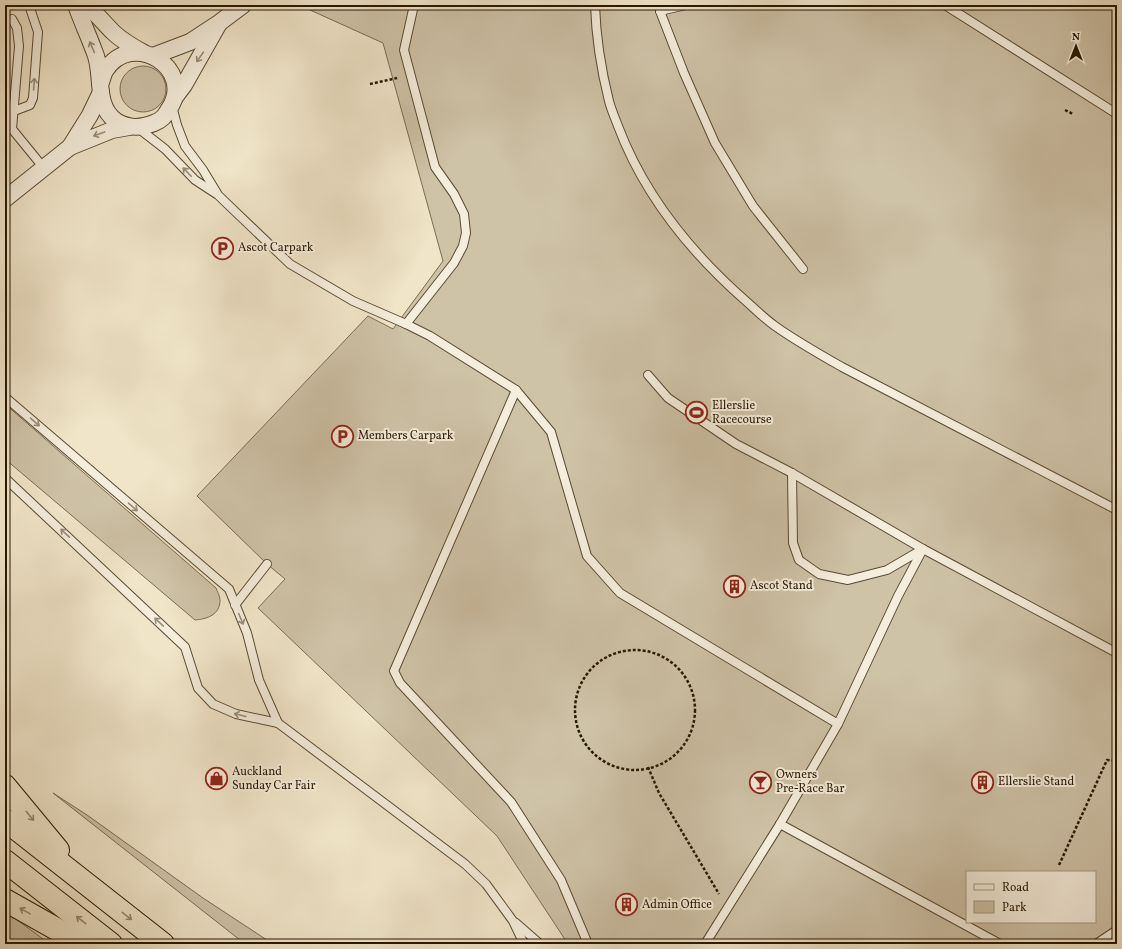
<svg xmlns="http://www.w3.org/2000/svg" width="1122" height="949" font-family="Vollkorn,serif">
  <rect width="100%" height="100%" fill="#f0e5c9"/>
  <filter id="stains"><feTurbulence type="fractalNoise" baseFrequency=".005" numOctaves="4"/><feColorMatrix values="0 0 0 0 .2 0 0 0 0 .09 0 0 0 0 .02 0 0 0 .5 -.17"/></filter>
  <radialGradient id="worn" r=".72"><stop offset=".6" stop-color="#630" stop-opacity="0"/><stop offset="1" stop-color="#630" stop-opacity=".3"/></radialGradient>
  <!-- green -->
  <g fill="#cec2a7" stroke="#7b6c54" fill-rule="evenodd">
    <path d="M299,5H1117V944H568L497,836L258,608L285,579L267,564L197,496L368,316L393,329L443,261L383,43ZM967,872H1095V922H967Z"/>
    <circle cx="143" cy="89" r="23"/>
    <path d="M5,404L216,588C217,591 220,596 220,600C220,615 207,619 195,620L5,459Z"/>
    <polygon points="53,793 87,815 203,898 273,944 245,944"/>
    <polygon points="5,911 50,944 15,944 5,935"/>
  </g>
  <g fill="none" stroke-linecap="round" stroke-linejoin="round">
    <defs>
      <g id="service">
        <path d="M595,5C596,37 601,69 609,101C611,109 615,118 618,126C644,195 692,254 747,302C756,310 765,319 775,326C796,341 819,354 842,367L1117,510"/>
        <polyline points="659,5 660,11 684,73 715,143 753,206 803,269"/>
        <polyline points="945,5 1117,114"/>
        <polyline points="660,11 686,5"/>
        <polyline points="12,19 17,28 19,46 12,129 43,167"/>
        <polyline points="172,106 177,125 185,146 203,170 217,193"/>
        <polyline points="14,111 30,105 33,98 38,32 29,5"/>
        <polyline points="138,128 165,149 195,180 218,195 290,264 353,301 406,324 430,336 516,390 551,432 587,556 620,593 838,724"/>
        <polyline points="406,324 454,263 463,246 466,233 464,214 454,194 435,167 404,50 414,5"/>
        <polyline points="648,375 668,398 736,444 792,473 923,549 1117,653"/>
        <polyline points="516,390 394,671 400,683 511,802 561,880 588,944"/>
        <polyline points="5,397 229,589 247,633 259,680 278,723"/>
        <polyline points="792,473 793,543 799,560 819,574 848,580 887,570 923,549"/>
        <polyline points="5,478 185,647 198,688 213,704 236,714 278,723 465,864 486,884 513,921 524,944"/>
        <polyline points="235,605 267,564"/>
        <polyline points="780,824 1000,944"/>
        <polyline points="516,923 540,944"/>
        <polyline points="705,944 780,824 838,724 898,596 923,549"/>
        <polyline points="1096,944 1117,930"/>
      </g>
      <g id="minor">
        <path d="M76,5C82,22 90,39 96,56C103,78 95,106 116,121C129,129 141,128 154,123C162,120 165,116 169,109C196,69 132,28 105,71C103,75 102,80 100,85"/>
        <path d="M86,5C96,13 104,23 113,32C122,41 133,47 144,53"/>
        <polyline points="153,56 190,42 219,23 243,5"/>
        <polyline points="175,97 184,85 218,25"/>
        <polyline points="70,147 90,115 101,92"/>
        <polyline points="5,199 70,147 112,130 129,127"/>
      </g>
      <g id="motorway">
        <polyline points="5,786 58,850"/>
        <polyline points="5,820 163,944"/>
        <polyline points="5,861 111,944"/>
        <polyline points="5,900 83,944"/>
      </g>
    </defs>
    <!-- service casing -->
    <use href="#service" stroke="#5a4a33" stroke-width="10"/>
    <!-- minor casing -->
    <use href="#minor" stroke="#5a4a33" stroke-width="18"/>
    <!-- motorway casing -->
    <use href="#motorway" stroke="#281701" stroke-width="24"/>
    <!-- path -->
    <g stroke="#281701" stroke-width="2.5" stroke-dasharray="3 2" stroke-linecap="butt">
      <polyline points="290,5 292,9"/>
      <polyline points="370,84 397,78"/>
      <polyline points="1065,110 1073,114"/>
      <circle cx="635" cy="710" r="60"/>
      <polyline points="648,767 659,793 719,894"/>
      <polyline points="1059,865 1107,760 1117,761"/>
    </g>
    <!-- service -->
    <use href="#service" stroke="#f5eedc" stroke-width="8"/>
    <!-- minor -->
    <use href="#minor" stroke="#f5eedc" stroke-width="16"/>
    <!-- motorway -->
    <use href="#motorway" stroke="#f0e5c9" stroke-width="22"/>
  </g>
  <!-- one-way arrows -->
  <defs><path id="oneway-shaft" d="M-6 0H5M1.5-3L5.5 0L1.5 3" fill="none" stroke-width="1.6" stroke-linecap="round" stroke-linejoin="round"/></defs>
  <g stroke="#998d79">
    <use href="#oneway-shaft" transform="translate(92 47) rotate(-113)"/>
    <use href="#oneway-shaft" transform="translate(200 57) rotate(125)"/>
    <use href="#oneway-shaft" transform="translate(34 84) rotate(-86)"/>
    <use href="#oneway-shaft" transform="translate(99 134) rotate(160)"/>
    <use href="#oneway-shaft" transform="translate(187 172) rotate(-134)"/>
    <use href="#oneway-shaft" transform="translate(35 422) rotate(41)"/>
    <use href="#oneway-shaft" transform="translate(133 507) rotate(41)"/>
    <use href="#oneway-shaft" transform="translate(65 533) rotate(-137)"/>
    <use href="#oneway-shaft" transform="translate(241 619) rotate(67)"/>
    <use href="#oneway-shaft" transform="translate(159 622) rotate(-137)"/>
    <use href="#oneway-shaft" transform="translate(240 715) rotate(-166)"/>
  </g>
  <g stroke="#96886f">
    <use href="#oneway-shaft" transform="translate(30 816) rotate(51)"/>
    <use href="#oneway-shaft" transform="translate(25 911) rotate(-151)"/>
    <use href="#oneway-shaft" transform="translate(127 916) rotate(38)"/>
    <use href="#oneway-shaft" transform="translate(81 920) rotate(-142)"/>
  </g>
  <!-- icons -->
  <defs>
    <symbol id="parking-ring" viewBox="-11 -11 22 22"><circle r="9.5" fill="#f5eedc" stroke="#8f2418" stroke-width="1.5"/><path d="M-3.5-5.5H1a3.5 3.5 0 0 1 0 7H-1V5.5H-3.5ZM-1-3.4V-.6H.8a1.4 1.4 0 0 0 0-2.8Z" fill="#8f2418"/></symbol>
    <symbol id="stadium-ring" viewBox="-11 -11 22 22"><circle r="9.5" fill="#f5eedc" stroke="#8f2418" stroke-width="1.5"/><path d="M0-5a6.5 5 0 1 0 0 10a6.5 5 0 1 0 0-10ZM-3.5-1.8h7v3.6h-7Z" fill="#8f2418"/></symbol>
    <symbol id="building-ring" viewBox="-11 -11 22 22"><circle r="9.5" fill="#f5eedc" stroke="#8f2418" stroke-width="1.5"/><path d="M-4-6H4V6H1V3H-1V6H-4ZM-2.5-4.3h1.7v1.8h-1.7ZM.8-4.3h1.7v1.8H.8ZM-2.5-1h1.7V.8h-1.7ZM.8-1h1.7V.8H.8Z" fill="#8f2418"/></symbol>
    <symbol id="shop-ring" viewBox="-11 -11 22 22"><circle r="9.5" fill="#f5eedc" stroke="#8f2418" stroke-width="1.5"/><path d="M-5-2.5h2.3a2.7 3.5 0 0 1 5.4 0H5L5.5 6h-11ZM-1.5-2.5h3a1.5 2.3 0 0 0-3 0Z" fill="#8f2418"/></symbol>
    <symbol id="bar-ring" viewBox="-11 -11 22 22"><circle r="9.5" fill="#f5eedc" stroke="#8f2418" stroke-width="1.5"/><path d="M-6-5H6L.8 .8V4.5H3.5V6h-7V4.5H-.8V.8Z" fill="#8f2418"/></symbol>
  </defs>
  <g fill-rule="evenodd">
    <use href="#parking-ring" x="210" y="236" width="25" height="25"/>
    <use href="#stadium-ring" x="684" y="400" width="25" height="25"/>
    <use href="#parking-ring" x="330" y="424" width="25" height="25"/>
    <use href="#building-ring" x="722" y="574" width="25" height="25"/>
    <use href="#shop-ring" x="204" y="766" width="25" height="25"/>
    <use href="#bar-ring" x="748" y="770" width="25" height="25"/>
    <use href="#building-ring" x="970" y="770" width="25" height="25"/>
    <use href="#building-ring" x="614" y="892" width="25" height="25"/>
  </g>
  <g text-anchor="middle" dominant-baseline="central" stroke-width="4" stroke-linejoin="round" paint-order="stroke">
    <!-- poi labels -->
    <g font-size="12" fill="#281701" stroke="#f5eedc" text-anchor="start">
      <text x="238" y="248">Ascot Carpark</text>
      <text x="712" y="406">Ellerslie<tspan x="712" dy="14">Racecourse</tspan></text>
      <text x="358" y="436">Members Carpark</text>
      <text x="750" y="586">Ascot Stand</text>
      <text x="232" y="772">Auckland<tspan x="232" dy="14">Sunday Car Fair</tspan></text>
      <text x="776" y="775">Owners<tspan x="776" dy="14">Pre-Race Bar</tspan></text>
      <text x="998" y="782">Ellerslie Stand</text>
      <text x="642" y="905">Admin Office</text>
    </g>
  </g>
  <!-- margin -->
  <rect width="1122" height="949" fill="none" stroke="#f0e5c9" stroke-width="20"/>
  <rect x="6" y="6" width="1110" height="937" fill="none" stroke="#281701" stroke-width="2"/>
  <rect x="10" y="10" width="1102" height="929" fill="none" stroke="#281701"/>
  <!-- legend -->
  <rect x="966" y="871" width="130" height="52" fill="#f5eedc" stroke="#a39884"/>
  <rect x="974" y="884" width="20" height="6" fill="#f5eedc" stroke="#a39884"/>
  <text x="1002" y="891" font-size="12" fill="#281701">Road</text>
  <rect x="974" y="901" width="20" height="12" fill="#cec2a7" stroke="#a39884"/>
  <text x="1002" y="911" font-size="12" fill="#281701">Park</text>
  <!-- north arrow -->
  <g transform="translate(1076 46)" stroke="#f5eedc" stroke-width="3" paint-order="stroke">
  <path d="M0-3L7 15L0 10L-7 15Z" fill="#281701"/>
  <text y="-6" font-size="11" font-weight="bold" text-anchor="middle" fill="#281701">N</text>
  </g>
  <rect width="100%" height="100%" filter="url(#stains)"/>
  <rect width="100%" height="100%" fill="url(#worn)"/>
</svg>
